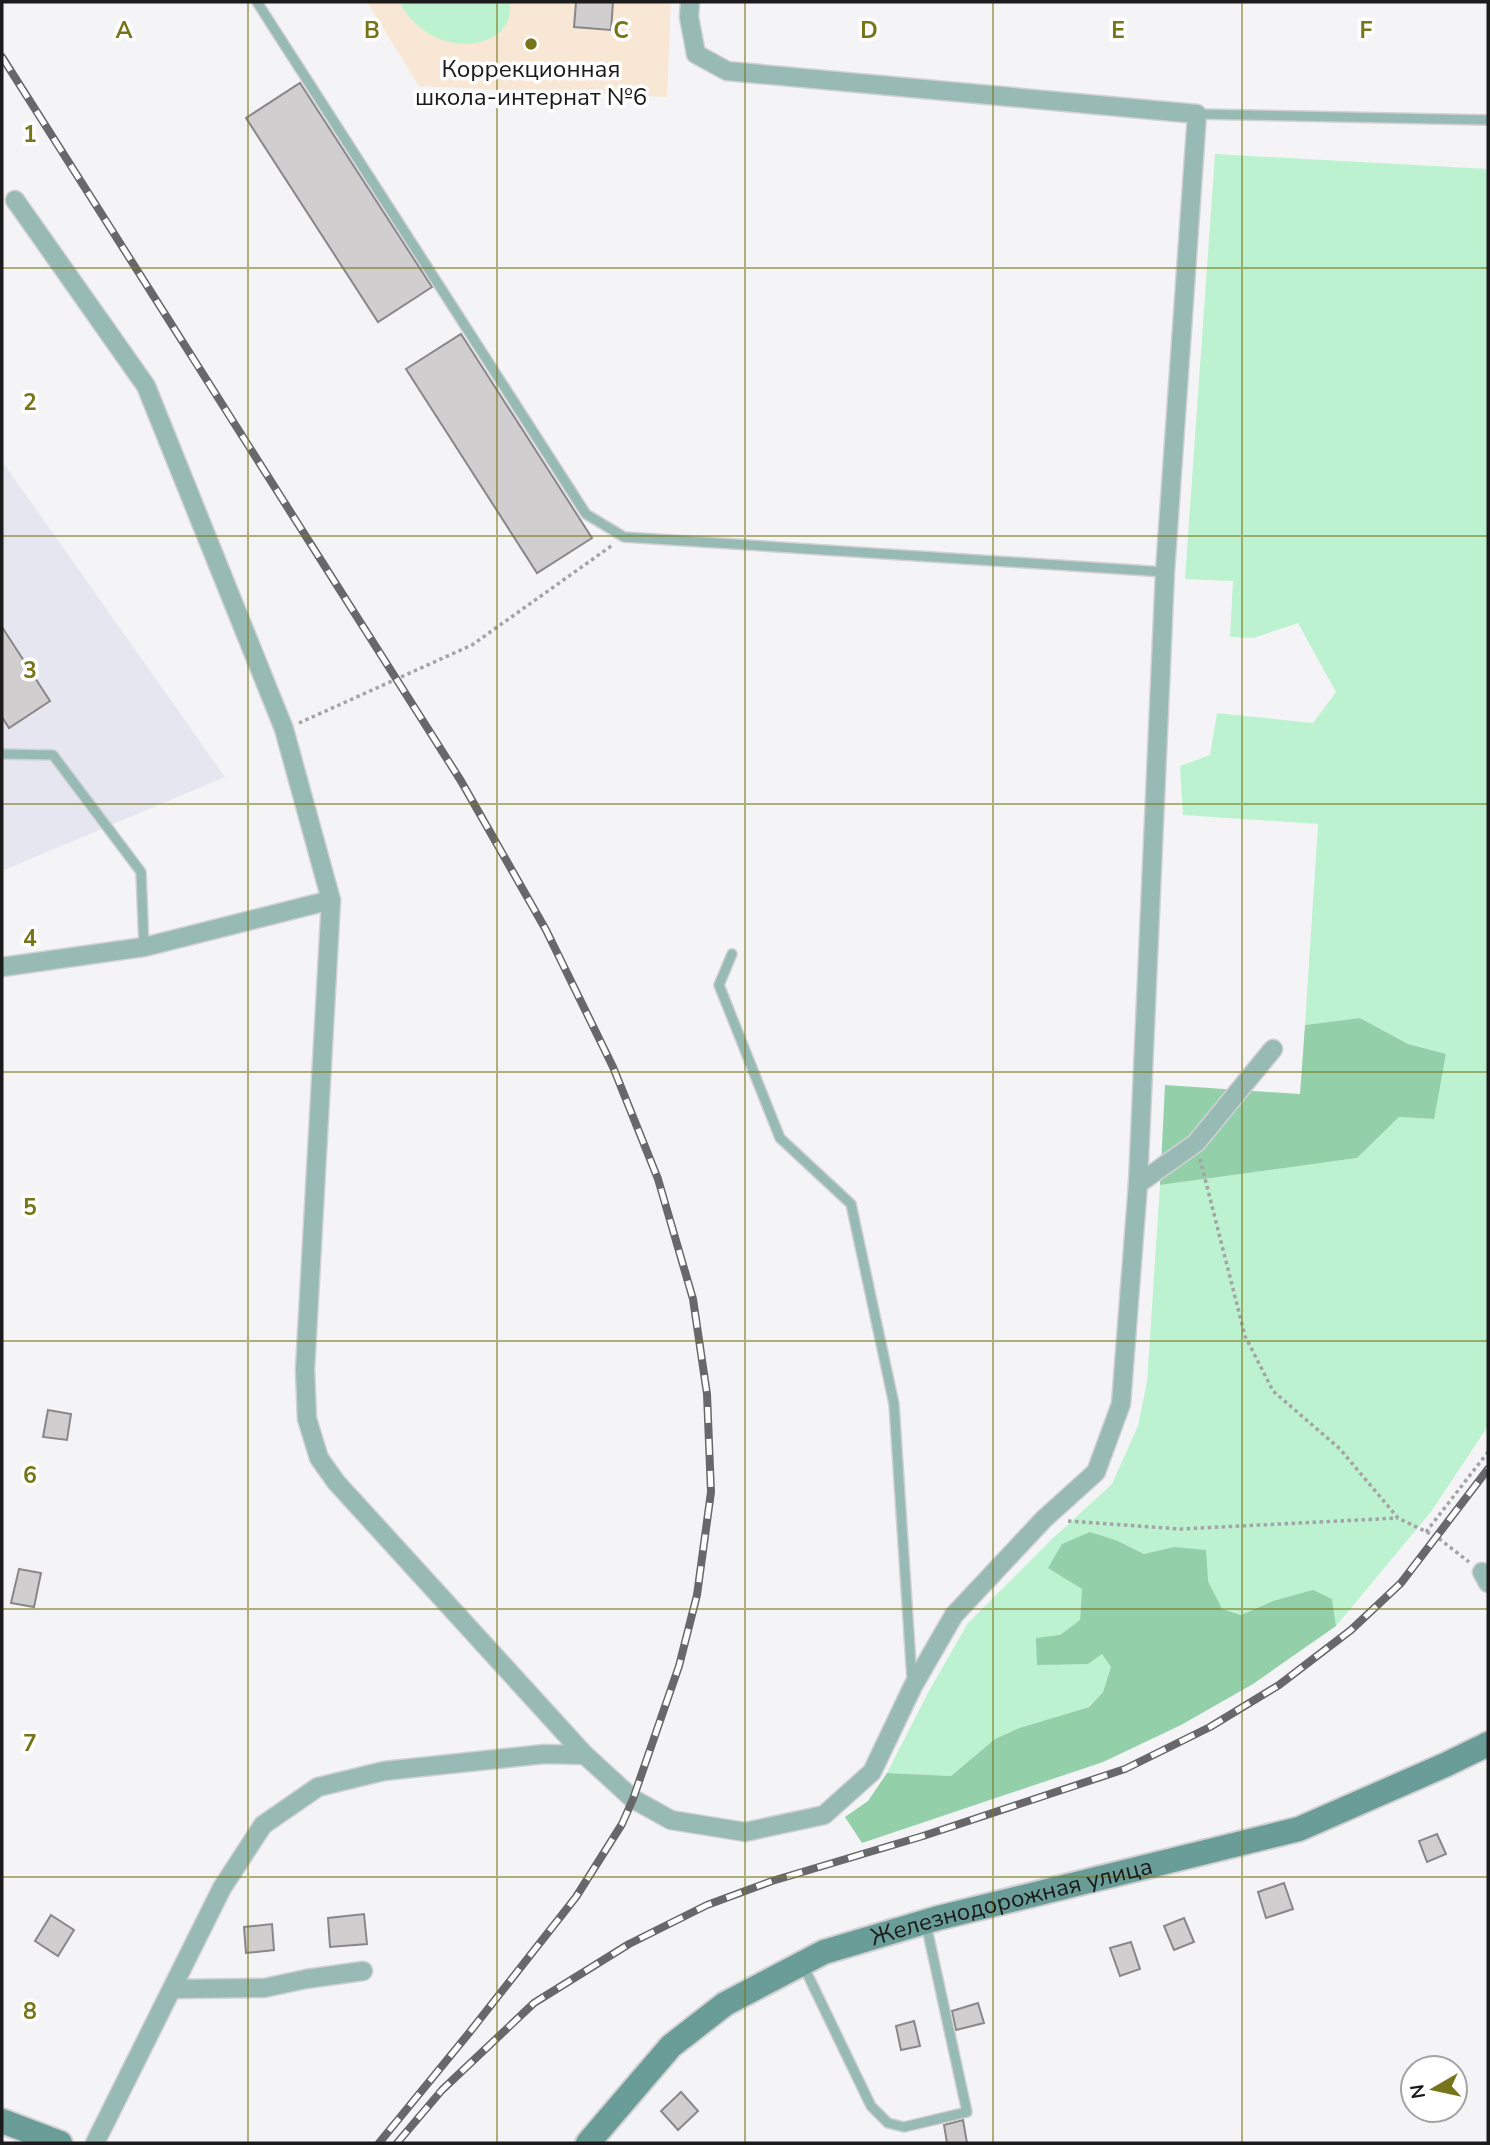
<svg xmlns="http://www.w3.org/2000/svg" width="1490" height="2145" font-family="'Nunito Sans',sans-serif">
  <rect width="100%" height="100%" fill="#f4f4f7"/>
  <!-- built -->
  <polygon fill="#e6e6f0" points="2,461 225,777 2,871"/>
  <!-- education -->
  <polygon fill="#f8e7d5" points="367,2 671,2 667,97 419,86"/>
  <!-- green -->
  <g fill="#bcf2cf">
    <path d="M399,2H510C514,44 463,52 433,36C419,29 407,16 399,2Z"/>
    <polygon points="1215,154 1488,169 1488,1426 1430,1513 1336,1626 1332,1599 1273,1601 1241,1615 1221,1609 1208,1581 1174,1547 1144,1554 1118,1541 1082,1589 1080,1620 1060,1635 1102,1654 1111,1667 1103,1692 1088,1707 1019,1728 995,1739 951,1776 887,1773 929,1691 968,1623 1050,1541 1112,1484 1138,1426 1147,1382 1160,1185 1357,1158 1399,1117 1433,1119 1446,1054 1408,1044 1360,1018 1305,1025 1318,824 1183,815 1180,766 1210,755 1217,713 1313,723 1336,692 1298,623 1253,638 1230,637 1233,581 1185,579"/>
  </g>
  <!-- forest -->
  <g fill="#93cfa8">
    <polygon points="1360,1018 1408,1044 1446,1054 1434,1119 1399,1117 1357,1158 1160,1185 1165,1085 1300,1094 1305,1025"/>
    <polygon points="1090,1532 1118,1541 1144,1554 1174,1547 1206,1550 1208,1581 1222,1609 1241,1615 1273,1601 1313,1590 1332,1599 1336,1626 1253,1684 1181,1725 1103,1762 862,1843 845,1817 868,1801 887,1773 951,1776 995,1739 1019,1728 1089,1707 1103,1692 1111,1667 1102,1654 1088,1664 1037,1665 1036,1638 1060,1635 1080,1620 1082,1589 1048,1568 1062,1544"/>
  </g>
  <!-- building -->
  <g fill="#d1ced0" stroke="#8a8789" stroke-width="2">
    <polygon points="576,2 613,2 611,30 574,27"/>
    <polygon points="300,83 432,287 378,322 246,118"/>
    <polygon points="461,334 592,538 537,573 406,369"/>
    <polygon points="2,627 50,701 9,728 2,717"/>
    <polygon points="48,1410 71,1414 67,1440 43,1437"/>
    <polygon points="19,1569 41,1573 34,1607 11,1603"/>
    <polygon points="1437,1834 1446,1854 1427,1862 1419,1841"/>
    <polygon points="1284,1883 1293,1909 1266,1918 1258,1892"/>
    <polygon points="364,1914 367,1944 330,1947 328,1918"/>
    <polygon points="51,1915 74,1930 58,1956 35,1941"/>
    <polygon points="1184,1918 1194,1942 1174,1950 1164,1926"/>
    <polygon points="272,1924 274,1950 246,1953 244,1927"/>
    <polygon points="1131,1942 1140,1969 1120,1976 1110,1948"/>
    <polygon points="978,2003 984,2023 956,2030 952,2011"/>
    <polygon points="914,2021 920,2046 901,2050 896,2026"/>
    <polygon points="681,2092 698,2111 678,2130 661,2111"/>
    <polygon points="963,2120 967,2143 947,2143 944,2125"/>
  </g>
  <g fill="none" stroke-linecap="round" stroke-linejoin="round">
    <defs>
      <g id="lane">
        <polyline points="257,2 586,514 624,537 1165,572"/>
        <polyline points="1197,114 1488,120"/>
        <polyline points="2,754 53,755 141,872 144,947"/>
        <polyline points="732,954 719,985 780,1138 851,1204 894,1404 912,1680"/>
        <polyline points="803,1965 871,2106 888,2123 904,2127 967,2112 926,1924"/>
      </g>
      <g id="street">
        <polyline points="15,200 146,386 284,729 331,900 305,1370 307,1419 319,1458 336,1482 585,1755"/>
        <polyline points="2,967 144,947 331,900"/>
        <polyline points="1138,1184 1196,1143 1273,1049"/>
        <polyline points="1482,1572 1488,1583"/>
        <polyline points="173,1989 264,1988 306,1979 363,1971"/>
        <polyline points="95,2143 222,1888 263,1825 318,1787 384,1771 544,1754 585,1755 633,1799 671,1820 745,1832 824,1815 872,1772 913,1686 954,1615 1044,1519 1096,1472 1121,1404 1138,1184 1165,572 1197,114 727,71 696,54 689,17 690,2"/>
      </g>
      <g id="secondary">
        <polyline points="2,2121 60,2143"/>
        <path id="s1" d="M588,2143L671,2046L725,2004L824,1952L938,1918L1299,1829L1445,1765L1488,1744"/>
      </g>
    </defs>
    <!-- lane casing -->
    <use href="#lane" stroke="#d1d1d4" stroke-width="12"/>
    <!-- street casing -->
    <use href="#street" stroke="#d1d1d4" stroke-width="21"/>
    <!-- secondary casing -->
    <use href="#secondary" stroke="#d1d1d4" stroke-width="28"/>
    <!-- path -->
    <g stroke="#a4a4a6" stroke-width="3.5" stroke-dasharray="3.5 3.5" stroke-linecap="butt">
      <polyline points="299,723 472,645 614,544"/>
      <polyline points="1200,1159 1245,1336 1273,1391 1340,1449 1398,1518 1437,1537 1469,1562"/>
      <polyline points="1068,1521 1181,1529 1398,1518"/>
      <polyline points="1426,1532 1488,1452"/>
    </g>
    <!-- lane -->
    <use href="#lane" stroke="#98bab5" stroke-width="9"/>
    <!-- street -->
    <use href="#street" stroke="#98bab5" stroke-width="18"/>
    <!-- secondary -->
    <use href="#secondary" stroke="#6a9d97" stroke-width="24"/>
    <defs>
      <g id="rail">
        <polyline points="2,57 461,781 546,930 613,1067 658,1179 693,1299 707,1394 711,1492 697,1595 679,1666 633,1799 622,1824 576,1897 469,2033 379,2143"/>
        <polyline points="397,2143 442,2090 534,2003 629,1944 707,1905 772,1881 923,1836 1125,1769 1210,1727 1279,1685 1351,1630 1401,1583 1488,1469"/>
      </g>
    </defs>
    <!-- rail casing -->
    <use href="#rail" stroke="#68686a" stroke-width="8"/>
    <!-- rail -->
    <use href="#rail" stroke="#fff" stroke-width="5" stroke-dasharray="16" stroke-linecap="butt"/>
  </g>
  <!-- grid -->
  <path fill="none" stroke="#777519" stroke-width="2" stroke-opacity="0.55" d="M248,2V2143M497,2V2143M745,2V2143M993,2V2143M1242,2V2143M2,268H1488M2,536H1488M2,804H1488M2,1072H1488M2,1341H1488M2,1609H1488M2,1877H1488"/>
  <!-- markers -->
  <circle fill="#777519" stroke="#fff" stroke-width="2.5" cx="531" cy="44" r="7"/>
  <g text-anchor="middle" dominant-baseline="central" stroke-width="7" stroke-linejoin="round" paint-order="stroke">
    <!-- poi labels -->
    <g font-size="24" fill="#1b1b1c" stroke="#fff">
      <text x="531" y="69">Коррекционная<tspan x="531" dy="28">школа-интернат №6</tspan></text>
    </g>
    <!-- street labels -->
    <g font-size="24" fill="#1b1b1c" stroke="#fff">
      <text stroke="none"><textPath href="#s1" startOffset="502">Железнодорожная улица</textPath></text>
    </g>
  </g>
  <g font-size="23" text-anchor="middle" font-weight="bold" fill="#777519" stroke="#fff" stroke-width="7" stroke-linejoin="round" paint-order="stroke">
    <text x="124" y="38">A</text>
    <text x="372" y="38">B</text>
    <text x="621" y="38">C</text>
    <text x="869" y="38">D</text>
    <text x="1118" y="38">E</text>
    <text x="1366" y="38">F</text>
    <text x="30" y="142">1</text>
    <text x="30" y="410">2</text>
    <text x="30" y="678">3</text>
    <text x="30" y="946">4</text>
    <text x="30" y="1215">5</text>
    <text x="30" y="1483">6</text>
    <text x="30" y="1751">7</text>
    <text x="30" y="2019">8</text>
  </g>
  <!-- border -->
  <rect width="1490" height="2145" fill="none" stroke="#1b1b1c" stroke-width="7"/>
  <!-- north arrow -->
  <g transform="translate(1434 2089) rotate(261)"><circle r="33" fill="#ffffff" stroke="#a4a4a4" stroke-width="2"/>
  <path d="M0-5L12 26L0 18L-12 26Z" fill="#777519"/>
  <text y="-10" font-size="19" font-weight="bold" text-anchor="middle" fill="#1b1b1c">N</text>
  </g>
</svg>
